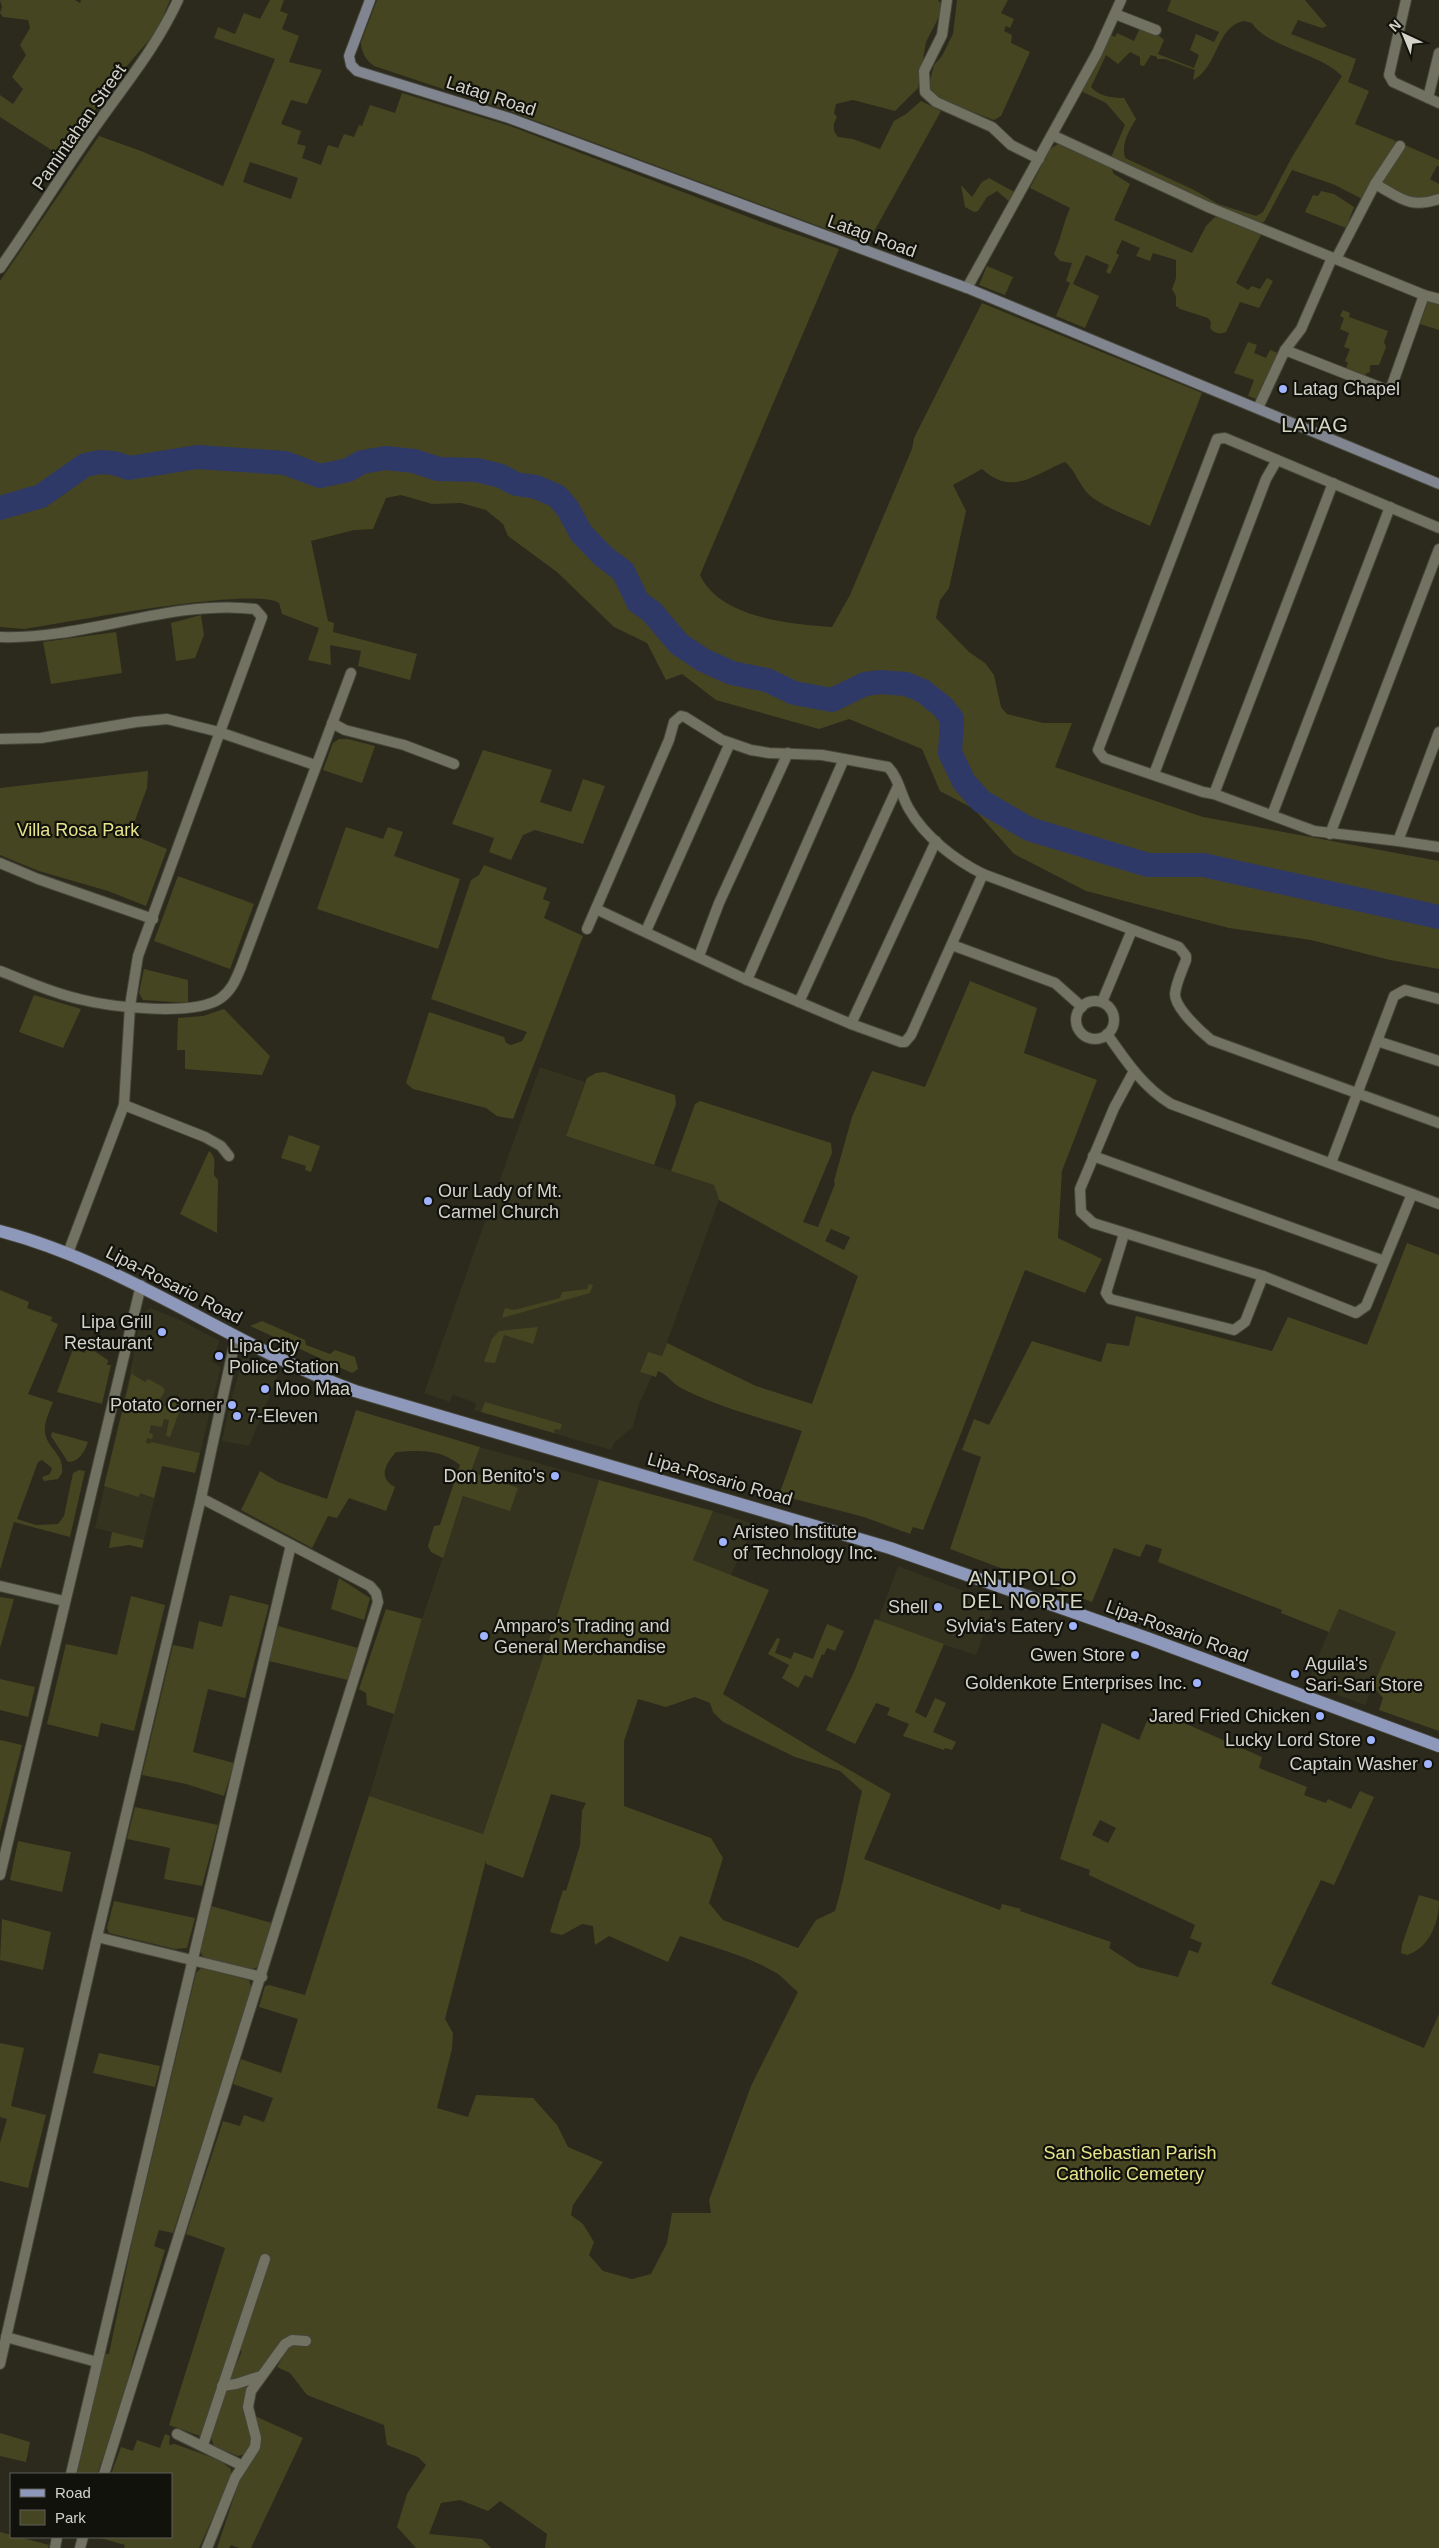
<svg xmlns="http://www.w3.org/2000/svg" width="1439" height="2548" font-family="Arial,sans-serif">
  <rect width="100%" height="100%" fill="#2b2a1c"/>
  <!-- built -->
  <g fill="#34331f">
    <polygon points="540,1067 585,1082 566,1136 714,1185 719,1200 662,1356 648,1352 640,1372 652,1376 639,1404 633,1427 614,1443 611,1450 474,1410 476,1403 453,1395 450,1402 424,1393"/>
    <polygon points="150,1308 180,1320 220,1341 211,1361 221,1367 200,1453 168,1446 144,1540 95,1528 133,1360 135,1341 144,1313"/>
    <polygon points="243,1357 278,1375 249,1446 222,1441 229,1407"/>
    <polygon points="480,1447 599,1480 558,1613 483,1834 369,1796 422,1619"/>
    <polygon points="713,1511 755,1524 731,1575 693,1560"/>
    <polygon points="898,1566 995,1603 976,1655 919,1637 878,1620"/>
    <polygon points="1338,1609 1396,1632 1365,1705 1307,1684"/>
  </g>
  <!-- green -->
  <g fill="#464522" fill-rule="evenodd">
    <polygon points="0,0 75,0 80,3 81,0 170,0 157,31 125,68 116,85 99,104 64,158 0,117 0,95 13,104 23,89 12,77 26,55 20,45 30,28 28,20 3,17 0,13 2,7"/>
    <path d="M270,0H284L280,11L288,14L282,29L299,36L289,62L322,70L307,104L291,100L281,124L301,131L297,144L306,146L302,158L321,165L328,145L338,148L344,134L354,137L359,125L362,126L370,105L395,113L402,93L510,126L769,225L839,249L700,575C720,618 790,624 832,627L850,595L912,449L914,438L982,303L1202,393L1150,526C1132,517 1110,510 1093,498C1080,489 1077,472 1065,462C1034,474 1013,497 982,469L953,485L966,511L949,588L940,600L936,618L969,652L985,663L994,675L1001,707L1007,714L1043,723H1072L1055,767L1203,817L1439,861V969L1390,960L1311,940L1229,928L1086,891L1014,854L974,809L940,791L922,749L849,719L819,729L716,700L682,674L666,680L647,643L614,627L557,572L508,536L503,524L486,510L461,503L432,504L401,495L386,498L373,529L354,530L311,541L328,621L334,623L333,632L417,654L410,680L358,666L361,651L330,645L331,665L308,660L319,628L282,614L279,603C253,586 66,623 24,629L0,627V281L99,136L141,151L223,186L275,59L214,38L218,27L235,34L244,13L260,19ZM250,162L298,178L291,199L243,182Z"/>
    <path d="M377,0H938L941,4V13L926,42L918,88L895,111L853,100L836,104L834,113L837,117C833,124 832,130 838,137L853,139L880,149L894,121L906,114L921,101L941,111L867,244L512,112L374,66C366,60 361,52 361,42Z"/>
    <polygon points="957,0 1008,0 1001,13 1014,19 1010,28 1006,26 1004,31 1012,35 1011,43 1030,52 1001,116 994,120 944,101 931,90 930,81 934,65 942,56 953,34"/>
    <path d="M1171,0H1305L1327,26L1322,28L1298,20L1291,34L1356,59L1348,82L1369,91L1355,124L1396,141L1362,199L1335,185L1292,170L1268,215L1264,222L1259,224L1110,160L1125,125L1106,103L1079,90L1109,34L1115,37L1117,33L1134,41L1140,28L1157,34L1164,40L1158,54L1194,68L1199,55L1190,50L1196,34L1214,42L1219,32L1167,11ZM1244,21L1252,23C1268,48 1320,53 1342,76L1292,157L1263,212L1256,216L1218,204L1194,190L1125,158C1121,144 1129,131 1136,119L1124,98C1113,98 1098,96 1091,87L1106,55L1118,64L1130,52L1140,57V65L1144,66L1151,55L1157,57V59H1165L1195,70L1193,80C1218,68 1216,26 1244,21Z"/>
    <path d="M1058,144L1111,168L1114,174L1130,184L1114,220L1192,253L1206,226L1217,215L1262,233L1236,283L1248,290L1252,286L1260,289L1267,278L1273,281L1259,308L1240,302L1226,332C1219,335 1214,333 1210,328L1211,322L1208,318L1180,309L1176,306V296L1172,289L1176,278V260L1153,253L1150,261L1136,256L1140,248L1122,240L1116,253L1119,255L1110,274L1106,272L1109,265L1086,255L1073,284L1099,296L1085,328L1056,316L1070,283L1066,281L1072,263L1060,261L1054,254C1061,238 1063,224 1070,208L1030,188L1050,149Z"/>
    <path d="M1405,145L1439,160V166H1437L1430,179L1439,184V196C1412,203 1403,196 1380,183Z"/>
    <polygon points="989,178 1016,193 1011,203 997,191 987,197 978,211 974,212 965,207 961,185 972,197 982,182"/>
    <polygon points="1321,191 1334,194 1354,207 1346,228 1305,212 1313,195 1318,196"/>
    <polygon points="987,266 1013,277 1005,295 979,285"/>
    <polygon points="1428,301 1439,302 1439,330 1420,324"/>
    <polygon points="1343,310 1350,313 1349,317 1388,331 1384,342 1386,347 1379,365 1370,365 1370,372 1365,374 1372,380 1345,371 1348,363 1345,361 1350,349 1344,347 1349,333 1340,329 1344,318 1340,316"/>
    <polygon points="1248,342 1257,345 1254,353 1266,358 1270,350 1278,353 1259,400 1248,396 1254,380 1234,373"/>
    <polygon points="201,615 204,635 195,658 176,661 171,623"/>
    <polygon points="116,632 122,673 51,684 43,642"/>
    <polygon points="339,739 348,739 375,746 362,783 323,770 333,743"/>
    <polygon points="483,750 552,770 540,802 571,812 583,779 605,786 583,844 535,830 523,835 511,860 489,852 494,838 452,824"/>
    <polygon points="148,771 147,788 130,834 167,849 146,906 108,891 39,871 0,855 0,788"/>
    <polygon points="346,827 383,839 388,827 403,832 394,856 460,879 438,949 317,909"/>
    <polygon points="484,865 547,888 543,899 550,902 544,918 583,936 513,1119 497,1116 486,1108 413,1089 406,1083 429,1012 504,1037 506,1043 511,1045 522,1041 527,1032 431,999 471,880 479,875"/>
    <polygon points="178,876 254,904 230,969 154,941"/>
    <polygon points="144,969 188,980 188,1003 143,1000 139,993"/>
    <path d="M970,981L1037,1008L1024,1053L1097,1080L1062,1171L1058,1238L1102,1259L1085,1293L1025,1270L923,1530L913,1527L910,1534L864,1517L779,1495L802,1431C762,1418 720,1408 683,1389C673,1385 670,1376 658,1371L656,1377L640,1372L648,1352L662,1356L667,1343L756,1386L812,1404L858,1276L719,1200L714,1185L671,1171L695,1104L700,1101L831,1143L832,1153L803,1222L818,1227L835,1184L834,1181L852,1117L872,1071L925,1087ZM831,1229L850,1237L844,1250L825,1241Z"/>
    <polygon points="34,995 81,1009 63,1048 19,1032"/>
    <polygon points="224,1009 270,1056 262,1075 185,1069 185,1050 177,1050 178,1018 203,1016"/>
    <polygon points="604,1072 675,1095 676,1104 654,1165 566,1136 587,1078 596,1073"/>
    <polygon points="289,1135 320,1146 311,1172 305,1170 306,1166 281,1158"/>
    <path d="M209,1151C217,1157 214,1166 214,1175L218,1180L217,1233L180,1214Z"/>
    <polygon points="1407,1243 1439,1255 1439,1731 1379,1710 1383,1698 1373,1686 1396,1632 1339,1609 1329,1632 1281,1613 1282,1610 1158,1562 1162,1549 1146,1544 1140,1557 1114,1548 1092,1602 950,1549 981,1457 962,1450 974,1419 989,1425 1032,1341 1101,1362 1107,1343 1129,1346 1136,1316 1272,1351 1288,1317 1367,1345"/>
    <polygon points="589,1284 593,1285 590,1293 502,1318 505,1308 514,1310 560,1298 562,1292 587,1289"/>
    <path d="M0,1290L29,1302L27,1308L52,1317L51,1321L58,1324L28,1394L53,1402C49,1413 42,1426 46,1437C51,1451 64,1455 62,1473L58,1479L44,1481L42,1477L50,1474L52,1468L42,1460L38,1462L17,1519L36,1525L58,1524L64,1516L73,1473L79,1470L85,1471L70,1537L14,1522L0,1570Z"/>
    <polygon points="262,1321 305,1340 306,1345 330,1354 335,1350 355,1357 358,1369 352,1373 250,1326"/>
    <polygon points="95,1322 88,1347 108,1360 107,1365 111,1365 102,1404 57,1392 73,1349 85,1353"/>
    <polygon points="538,1327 533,1344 504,1335 495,1363 484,1362 492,1339 499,1331"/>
    <polygon points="135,1359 132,1374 145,1382 148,1379 163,1387 165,1391 160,1399 164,1402 163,1404 168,1408 173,1401 176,1403 179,1398 183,1401 170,1437 166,1436 169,1420 164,1419 162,1427 151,1425 149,1433 153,1434 152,1439 147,1438 146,1443 150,1444 151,1442 200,1453 195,1473 162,1466 154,1498 140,1493 139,1497 104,1486"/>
    <polygon points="485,1402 562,1424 560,1430 555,1429 554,1433 481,1412"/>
    <path d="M356,1410L480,1447L471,1472L518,1488L510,1511L463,1496L443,1558L431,1552L428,1546L434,1526L440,1525L460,1465C441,1449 420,1450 396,1452C386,1463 377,1478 395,1487L386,1511L349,1498L337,1518L328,1516L312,1548L241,1510L260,1471L278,1482L327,1499Z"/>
    <path d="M52,1432L88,1442C85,1451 79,1462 68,1462L51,1436Z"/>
    <path d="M599,1480L713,1511L693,1560L769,1590L723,1694L815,1750L891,1794L864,1859L1000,1910L1002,1904L1021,1909L1020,1911L1111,1942L1109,1948L1138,1967L1178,1977L1189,1950L1198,1953L1202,1943L1190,1938L1195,1925L1089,1875L1090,1870L1060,1859L1102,1723L1139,1740L1152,1709L1262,1757L1259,1768L1307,1787L1304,1795L1326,1803L1328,1799L1351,1809L1360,1791L1374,1797L1334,1885L1321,1880L1271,1984L1424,2048L1439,2014V2548H545L547,2534L500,2501L488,2511L460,2500L441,2503L429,2534L482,2539L491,2548H416L397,2527L407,2494L426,2465L418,2457L387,2445L384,2425L307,2395L290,2373L277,2367L294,2337L262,2372L234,2381L230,2379L242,2351L230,2350L200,2436L169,2425L225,2248L186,2234L223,2121L240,2126L244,2115L264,2122L273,2098L233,2084L241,2059L281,2073L298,2019L259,2007L265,1986L269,1985L305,1995L369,1796L483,1834L558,1613ZM695,1697L710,1703L713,1712L723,1722L795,1757L840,1771L862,1791C852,1831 847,1871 835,1911L816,1920L798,1948L723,1920L709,1903L723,1858L711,1838L624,1806V1741L638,1699L666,1707ZM551,1794L586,1803L582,1811L580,1845L566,1891L563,1890L550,1932L562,1935L582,1924L593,1926L595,1945L609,1936L668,1962L680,1936C712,1947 749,1956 778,1974C785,1979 791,1987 798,1992L751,2086L709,2200L711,2213H672L667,2243L651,2274L632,2279L603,2271L589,2255L594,2242L583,2224L571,2215L573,2205L603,2162L568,2147L557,2125L533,2098L476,2095L468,2117L437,2108L452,2049L453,2033L445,2019L486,1860V1864L523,1878ZM1100,1820L1116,1828L1108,1843L1092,1835Z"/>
    <polygon points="112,1532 144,1540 142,1548 129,1545 109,1548"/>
    <polygon points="339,1578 370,1598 364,1620 331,1609"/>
    <polygon points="230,1595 269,1605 245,1698 208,1689 193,1752 234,1763 224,1796 186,1784 142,1775 173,1645 193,1649 199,1621 222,1627"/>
    <polygon points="131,1596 165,1605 134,1731 101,1723 98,1737 47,1724 66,1644 117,1655"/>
    <polygon points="0,1597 14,1599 0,1648"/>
    <polygon points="386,1609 422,1619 394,1714 367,1705 366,1693 359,1689"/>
    <polygon points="875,1619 944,1644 915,1712 926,1718 935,1698 946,1703 933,1732 956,1742 952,1750 945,1748 944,1750 903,1736 909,1724 887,1715 890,1708 876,1703 855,1744 826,1730 854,1672"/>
    <polygon points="827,1624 844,1631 835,1651 827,1648 824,1655 822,1654 812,1678 805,1675 798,1688 782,1678 789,1665 768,1654 777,1638 780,1639 775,1653 791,1659 794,1652 813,1659"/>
    <polygon points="278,1626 358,1648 348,1680 269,1661"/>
    <polygon points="0,1679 35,1687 28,1717 0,1710"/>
    <polygon points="0,1740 22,1745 0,1832"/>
    <polygon points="135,1807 218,1825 202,1886 164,1879 170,1848 127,1839"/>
    <polygon points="18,1841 71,1852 62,1892 10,1880"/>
    <path d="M1419,1895L1439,1901C1439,1923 1429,1948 1407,1955L1401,1953L1402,1945Z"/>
    <polygon points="114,1901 195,1918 187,1948 175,1949 109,1933 107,1928"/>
    <polygon points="211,1906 272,1923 258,1967 252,1969 207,1959 202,1955 200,1949"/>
    <polygon points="2,1919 51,1932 43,1970 0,1960"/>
    <polygon points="201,1968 249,1980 252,1990 173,2233 159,2230 154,2246 165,2250 132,2362 124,2400 97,2474 77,2474 103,2361 105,2354 109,2354 132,2242 196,1973"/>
    <polygon points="0,2043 24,2048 11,2106 46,2115 28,2188 0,2181 0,2143 7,2119 0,2117"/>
    <polygon points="99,2053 160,2066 155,2087 93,2073"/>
    <polygon points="253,2383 251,2443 245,2454 238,2456 214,2446 210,2435 226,2388"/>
    <polygon points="253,2415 303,2438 251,2548 239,2548 231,2545 229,2548 217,2548 239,2482 255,2454"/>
    <polygon points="0,2433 30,2442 26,2462 0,2456"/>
    <polygon points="165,2434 170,2436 169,2445 175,2444 219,2460 231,2469 231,2477 199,2548 124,2548 125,2545 97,2537 171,2537 171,2474 111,2474 121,2447 133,2451 137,2440 160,2448"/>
    <polygon points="0,2532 49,2545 48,2548 0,2548"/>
  </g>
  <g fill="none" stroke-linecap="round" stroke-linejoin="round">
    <!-- river -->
    <polyline stroke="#2f3968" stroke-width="24" points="0,508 41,496 85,465 100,462 114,463 129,468 197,457 285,463 320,476 348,470 362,462 386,458 414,461 438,469 477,470 501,476 516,484 536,487 557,496 568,509 581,533 603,556 623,571 638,602 652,612 679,644 703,660 732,673 767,680 794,693 832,700 865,684 881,682 906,684 923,691 943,707 952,719 950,753 964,782 981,801 1029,829 1148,865 1203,865 1439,917"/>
    <defs>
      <g id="street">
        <polyline points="947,0 942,35 924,71 925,92 936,102 992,127 1011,145 1039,159"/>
        <polyline points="1406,0 1389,75 1393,82 1439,103"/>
        <polyline points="1115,14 1156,30"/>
        <polyline points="1428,98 1439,53"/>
        <polyline points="1052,135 1208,207 1424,295 1439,299"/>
        <path d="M1375,184C1401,198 1409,209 1439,199"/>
        <polyline points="1336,259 1375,184 1400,146"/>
        <path d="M0,268C32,223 61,175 93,130C123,87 156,48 178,0"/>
        <polyline points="967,288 1097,53 1121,0"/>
        <polyline points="1285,350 1387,390 1391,388 1424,295"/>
        <polyline points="1258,408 1285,350 1301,329 1332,258"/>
        <polyline points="1439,528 1225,438 1217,439 1098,750 1104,758 1203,792 1214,794 1314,831 1398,841 1439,732"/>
        <path d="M0,637C86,640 169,599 255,609L262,617L138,956L130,1006L124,1105L68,1253"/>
        <polyline points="332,723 345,730 404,745 454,764"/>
        <polyline points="0,739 41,738 136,722 167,719 219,732 315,765"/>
        <polyline points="1154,774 1266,479 1277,460"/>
        <polyline points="1214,794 1333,483"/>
        <polyline points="1272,815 1390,507"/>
        <polyline points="1330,834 1439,549"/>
        <polyline points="1398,841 1439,847"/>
        <polyline points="0,863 38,879 153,919"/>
        <polyline points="596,909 747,980 851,1024 901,1042 905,1042 911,1035 983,874"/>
        <path d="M587,929L669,740L674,722L681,716L685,717L722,740L751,750L769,753L822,755L888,767C899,778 901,796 909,809C925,837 955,860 983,874L1179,947L1186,956V960C1182,971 1176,983 1175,994C1175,1008 1200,1031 1211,1040L1439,1123"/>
        <polyline points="646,931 730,743"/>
        <polyline points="952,945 1055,983 1082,1007"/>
        <polyline points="699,956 719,903 788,753"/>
        <path d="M0,971C26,981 52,993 79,999C110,1007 195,1017 221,998C232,990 236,979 241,967L351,673"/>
        <polyline points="747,980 844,759"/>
        <circle cx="1095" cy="1020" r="19"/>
        <polyline points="799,1002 898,786"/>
        <polyline points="1102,1002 1132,930"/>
        <polyline points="851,1024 936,841"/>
        <path d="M1107,1034C1126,1061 1143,1087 1171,1104L1439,1204"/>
        <polyline points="1377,1041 1439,1061"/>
        <polyline points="1134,1071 1114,1108 1080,1189 1081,1212 1093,1223 1263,1276 1356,1313 1366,1306 1412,1194"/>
        <polyline points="124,1105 205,1137 221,1146 229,1156"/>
        <polyline points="1093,1156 1384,1261"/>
        <polyline points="1331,1163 1394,996 1405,990 1439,999"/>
        <polyline points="1124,1234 1106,1293 1110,1299 1234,1330 1245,1322 1263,1276"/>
        <polyline points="0,1586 64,1601"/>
        <polyline points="0,1875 141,1285"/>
        <polyline points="97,1937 262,1977"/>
        <polyline points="6,2337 97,2362"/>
        <polyline points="0,2364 97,1937 201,1498 236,1336"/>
        <polyline points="222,2386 236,2384 261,2376"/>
        <polyline points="177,2434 241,2465"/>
        <polyline points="203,2445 265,2259"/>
        <polyline points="71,2474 291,1545"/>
        <polyline points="104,2474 378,1602 376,1593 370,1586 201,1498"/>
        <polyline points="55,2548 57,2537"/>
        <polyline points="80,2548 83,2537"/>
        <polyline points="207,2548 235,2478 255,2447 256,2438 248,2407 251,2391 285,2344 292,2340 306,2341"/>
      </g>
      <polyline id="secondary" points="370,0 349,56 351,65 357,71 509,118 967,288 1439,484"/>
      <path id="primary" d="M0,1231C129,1265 232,1346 355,1391L890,1548L1147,1638L1439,1746"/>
    </defs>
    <!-- street casing -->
    <use href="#street" stroke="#454539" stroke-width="12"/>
    <!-- secondary casing -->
    <use href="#secondary" stroke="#454539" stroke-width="12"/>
    <!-- primary casing -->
    <use href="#primary" stroke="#454539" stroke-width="14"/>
    <!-- street -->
    <use href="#street" stroke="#727262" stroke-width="10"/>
    <!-- secondary -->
    <use href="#secondary" stroke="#80858f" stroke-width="10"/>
    <!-- primary -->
    <use href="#primary" stroke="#8e98bb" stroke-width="12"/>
  </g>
  <!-- markers -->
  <g fill="#a0b3fd" stroke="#12120c" stroke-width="2">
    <circle cx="1283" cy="389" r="5"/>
    <circle cx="428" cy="1201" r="5"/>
    <circle cx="162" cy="1332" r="5"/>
    <circle cx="219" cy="1356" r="5"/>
    <circle cx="265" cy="1389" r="5"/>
    <circle cx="232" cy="1405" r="5"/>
    <circle cx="237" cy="1416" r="5"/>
    <circle cx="555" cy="1476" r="5"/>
    <circle cx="723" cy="1542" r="5"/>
    <circle cx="938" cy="1607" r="5"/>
    <circle cx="1073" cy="1626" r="5"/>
    <circle cx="484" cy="1636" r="5"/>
    <circle cx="1135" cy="1655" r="5"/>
    <circle cx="1295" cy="1674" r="5"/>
    <circle cx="1197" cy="1683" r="5"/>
    <circle cx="1320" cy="1716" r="5"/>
    <circle cx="1371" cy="1740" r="5"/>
    <circle cx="1428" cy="1764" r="5"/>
  </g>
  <g text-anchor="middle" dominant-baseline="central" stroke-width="4.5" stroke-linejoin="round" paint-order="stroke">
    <!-- street labels -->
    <g font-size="18" fill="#d3d3ca" stroke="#12120c">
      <text transform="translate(491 96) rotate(18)">Latag Road</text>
      <text transform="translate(79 127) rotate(-55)">Pamintahan Street</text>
      <text transform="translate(872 236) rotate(20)">Latag Road</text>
      <text transform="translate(174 1285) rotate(27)">Lipa-Rosario Road</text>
      <text transform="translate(720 1479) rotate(16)">Lipa-Rosario Road</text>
      <text transform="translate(1177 1631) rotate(20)">Lipa-Rosario Road</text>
    </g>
    <!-- poi labels -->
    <g font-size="18" fill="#d3d3ca" stroke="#12120c" text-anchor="end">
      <text x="1293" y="389" text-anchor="start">Latag Chapel</text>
      <text x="438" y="1191" text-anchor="start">Our Lady of Mt.<tspan x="438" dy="21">Carmel Church</tspan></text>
      <text x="152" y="1322">Lipa Grill<tspan x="152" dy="21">Restaurant</tspan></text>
      <text x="229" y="1346" text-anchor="start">Lipa City<tspan x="229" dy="21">Police Station</tspan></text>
      <text x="275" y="1389" text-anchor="start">Moo Maa</text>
      <text x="222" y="1405">Potato Corner</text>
      <text x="247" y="1416" text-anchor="start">7-Eleven</text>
      <text x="545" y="1476">Don Benito's</text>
      <text x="733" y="1532" text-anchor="start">Aristeo Institute<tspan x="733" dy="21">of Technology Inc.</tspan></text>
      <text x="928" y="1607">Shell</text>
      <text x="494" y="1626" text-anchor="start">Amparo's Trading and<tspan x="494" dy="21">General Merchandise</tspan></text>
      <text x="1063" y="1626">Sylvia's Eatery</text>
      <text x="1125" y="1655">Gwen Store</text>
      <text x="1305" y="1664" text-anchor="start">Aguila's<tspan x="1305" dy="21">Sari-Sari Store</tspan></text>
      <text x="1187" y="1683">Goldenkote Enterprises Inc.</text>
      <text x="1310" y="1716">Jared Fried Chicken</text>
      <text x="1361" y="1740">Lucky Lord Store</text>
      <text x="1418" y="1764">Captain Washer</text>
    </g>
    <!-- park labels -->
    <g font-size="18" fill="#e7e48b" stroke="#12120c">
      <text x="78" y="830">Villa Rosa Park</text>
      <text x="1130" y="2153">San Sebastian Parish<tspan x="1130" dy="21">Catholic Cemetery</tspan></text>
    </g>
    <!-- quarter labels -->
    <g font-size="20" letter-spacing="1" fill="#d6d6c4" stroke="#12120c">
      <text x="1315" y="425">LATAG</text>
      <text x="1023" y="1578">ANTIPOLO<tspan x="1023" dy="23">DEL NORTE</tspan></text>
    </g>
  </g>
  <!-- legend -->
  <rect x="10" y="2473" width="162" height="65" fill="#12120c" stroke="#5f5f58"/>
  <rect x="20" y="2489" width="25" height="8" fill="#8e98bb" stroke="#5f5f58"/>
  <text x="55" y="2498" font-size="15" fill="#d3d3ca">Road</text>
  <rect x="20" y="2510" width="25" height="15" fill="#464522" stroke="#5f5f58"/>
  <text x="55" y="2523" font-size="15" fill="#d3d3ca">Park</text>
  <!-- north arrow -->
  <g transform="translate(1404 35) rotate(316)" stroke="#12120c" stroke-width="4" paint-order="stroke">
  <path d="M0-4L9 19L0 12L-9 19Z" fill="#d3d3ca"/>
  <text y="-8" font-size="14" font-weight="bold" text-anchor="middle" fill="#d3d3ca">N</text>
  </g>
</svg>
